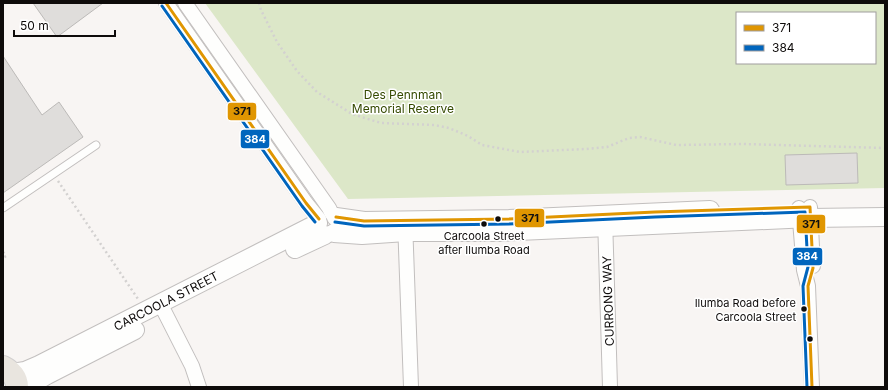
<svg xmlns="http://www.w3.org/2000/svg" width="888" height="390" font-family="Inter,sans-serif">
  <rect width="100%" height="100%" fill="#f8f5f3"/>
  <!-- green -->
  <path fill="#dce7c8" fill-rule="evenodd" d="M205,3H885V188L348,199ZM737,13H875V63H737Z"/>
  <!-- building -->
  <g fill="#dfdddb" stroke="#bcbab8">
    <polygon points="33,3 103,3 57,37"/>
    <polygon points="3,56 42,115 59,102 83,137 3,193"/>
    <polygon points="857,153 858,183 786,185 785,155"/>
  </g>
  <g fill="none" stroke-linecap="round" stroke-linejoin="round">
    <defs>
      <polyline id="service" points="3,208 96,145"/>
      <g id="minor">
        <polyline points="166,3 306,203 319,219"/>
        <polyline points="185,3 329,208 332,214"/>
        <polyline points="810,207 813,266"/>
        <polyline points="799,208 804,270 808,286 812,387"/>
        <polyline points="605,217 610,387"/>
        <polyline points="405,221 411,387"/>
        <polyline points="160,303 192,366 199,387"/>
      </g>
      <g id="tertiary">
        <polyline points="336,217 364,221 509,219 710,210"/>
        <polyline points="334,233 362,235 406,232 499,232 810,218 885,217"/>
        <polyline points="295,249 325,235"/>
        <polyline points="12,373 25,371 39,365 318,223"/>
        <polyline points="27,387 47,375 135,330"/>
      </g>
      <path id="primary" d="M3,367C11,371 17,378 17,387"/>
    </defs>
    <!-- service casing -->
    <use href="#service" stroke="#c2bfbe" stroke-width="9"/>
    <!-- minor casing -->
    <use href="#minor" stroke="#c2bfbe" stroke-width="16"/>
    <!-- tertiary casing -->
    <use href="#tertiary" stroke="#c2bfbe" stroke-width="20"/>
    <!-- primary casing -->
    <use href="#primary" stroke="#d1cfcf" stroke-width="24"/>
    <!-- path -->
    <g stroke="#d3d1d0" stroke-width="2.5" stroke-dasharray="2 3" stroke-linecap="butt">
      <polyline points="259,3 261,10 277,42 297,71 317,92 352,114 381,123 434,125 449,128 468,136 482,145 520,152 586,149 607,147 629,138 640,137 676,145 743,144 885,148"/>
      <polyline points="58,181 138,299"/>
      <polyline points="3,252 6,256 3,258"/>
    </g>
    <!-- service -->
    <use href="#service" stroke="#fefefd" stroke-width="7"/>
    <!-- minor -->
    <use href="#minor" stroke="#fefefd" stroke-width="14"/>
    <!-- tertiary -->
    <use href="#tertiary" stroke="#fefefd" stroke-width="18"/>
    <!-- primary -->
    <use href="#primary" stroke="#e9e5df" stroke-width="22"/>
    <defs>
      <g id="bus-1">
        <polyline points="166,3 306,203 319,219"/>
        <polyline points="336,217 364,221 509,219 655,212 810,207 813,268 808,286 812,387"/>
      </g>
      <g id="bus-2">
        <polyline points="162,6 302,206 315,222"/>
        <polyline points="335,222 364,226 509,224 655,217 805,212 808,267 803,286 807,387"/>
      </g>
    </defs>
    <!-- bus-1 casing -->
    <use href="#bus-1" stroke="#fff" stroke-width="6"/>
    <!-- bus-2 casing -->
    <use href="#bus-2" stroke="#fff" stroke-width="6"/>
    <!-- bus-1 -->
    <use href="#bus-1" stroke="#e09601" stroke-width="3"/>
    <!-- bus-2 -->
    <use href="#bus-2" stroke="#0065bd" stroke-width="3"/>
  </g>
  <!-- markers -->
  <g fill="#0e0b0a" stroke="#fff" stroke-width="1.5">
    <circle cx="498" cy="219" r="3.5"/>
    <circle cx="484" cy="224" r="3.5"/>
    <circle cx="804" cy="309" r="3.5"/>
    <circle cx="810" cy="339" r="3.5"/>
  </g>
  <g text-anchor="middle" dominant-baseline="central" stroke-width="3" stroke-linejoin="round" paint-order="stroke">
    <!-- bus labels -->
    <g font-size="11" fill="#0e0b0a" stroke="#fff">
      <text x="484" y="236">Carcoola Street<tspan x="484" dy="14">after Ilumba Road</tspan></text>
      <text x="796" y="303" text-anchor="end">Ilumba Road before<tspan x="796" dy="14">Carcoola Street</tspan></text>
    </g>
    <!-- park labels -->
    <g font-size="12" fill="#354a00" stroke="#fff">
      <text x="403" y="94">Des Pennman<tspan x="403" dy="14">Memorial Reserve</tspan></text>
    </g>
    <!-- street labels -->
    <g font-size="12" fill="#0e0b0a" stroke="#fff">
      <text transform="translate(166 301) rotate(-27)">CARCOOLA STREET</text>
      <text transform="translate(608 301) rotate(-92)">CURRONG WAY</text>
    </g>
  </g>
  <g stroke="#fff" stroke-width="1.5">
    <rect x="227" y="102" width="30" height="19" rx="4" fill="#e09601"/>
    <rect x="240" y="129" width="30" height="20" rx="4" fill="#0065bd"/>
    <rect x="514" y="208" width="31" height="20" rx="4" fill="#e09601"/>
    <rect x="796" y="214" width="30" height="20" rx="4" fill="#e09601"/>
    <rect x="792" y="247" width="31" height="19" rx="4" fill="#0065bd"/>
  </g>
  <g font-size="11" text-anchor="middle" font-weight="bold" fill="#fff">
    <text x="255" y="143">384</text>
    <text x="807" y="260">384</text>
  </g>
  <g font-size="11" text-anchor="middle" font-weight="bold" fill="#111">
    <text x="242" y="115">371</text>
    <text x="530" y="222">371</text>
    <text x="811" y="228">371</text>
  </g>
  <!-- border -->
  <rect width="888" height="390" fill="none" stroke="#0e0b0a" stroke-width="8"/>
  <!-- legend -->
  <rect x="736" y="12" width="140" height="52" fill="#ffffff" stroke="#9f9d9d"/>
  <rect x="744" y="25" width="20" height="6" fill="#e09601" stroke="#9f9d9d"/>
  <text x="772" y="32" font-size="12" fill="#0e0b0a">371</text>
  <rect x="744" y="45" width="20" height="6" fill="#0065bd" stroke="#9f9d9d"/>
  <text x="772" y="52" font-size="12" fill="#0e0b0a">384</text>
  <!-- scale -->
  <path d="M14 30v6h101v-6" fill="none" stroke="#0e0b0a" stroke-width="2"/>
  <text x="20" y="30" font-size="12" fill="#0e0b0a" stroke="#ffffff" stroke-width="3" paint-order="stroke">50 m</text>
</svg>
